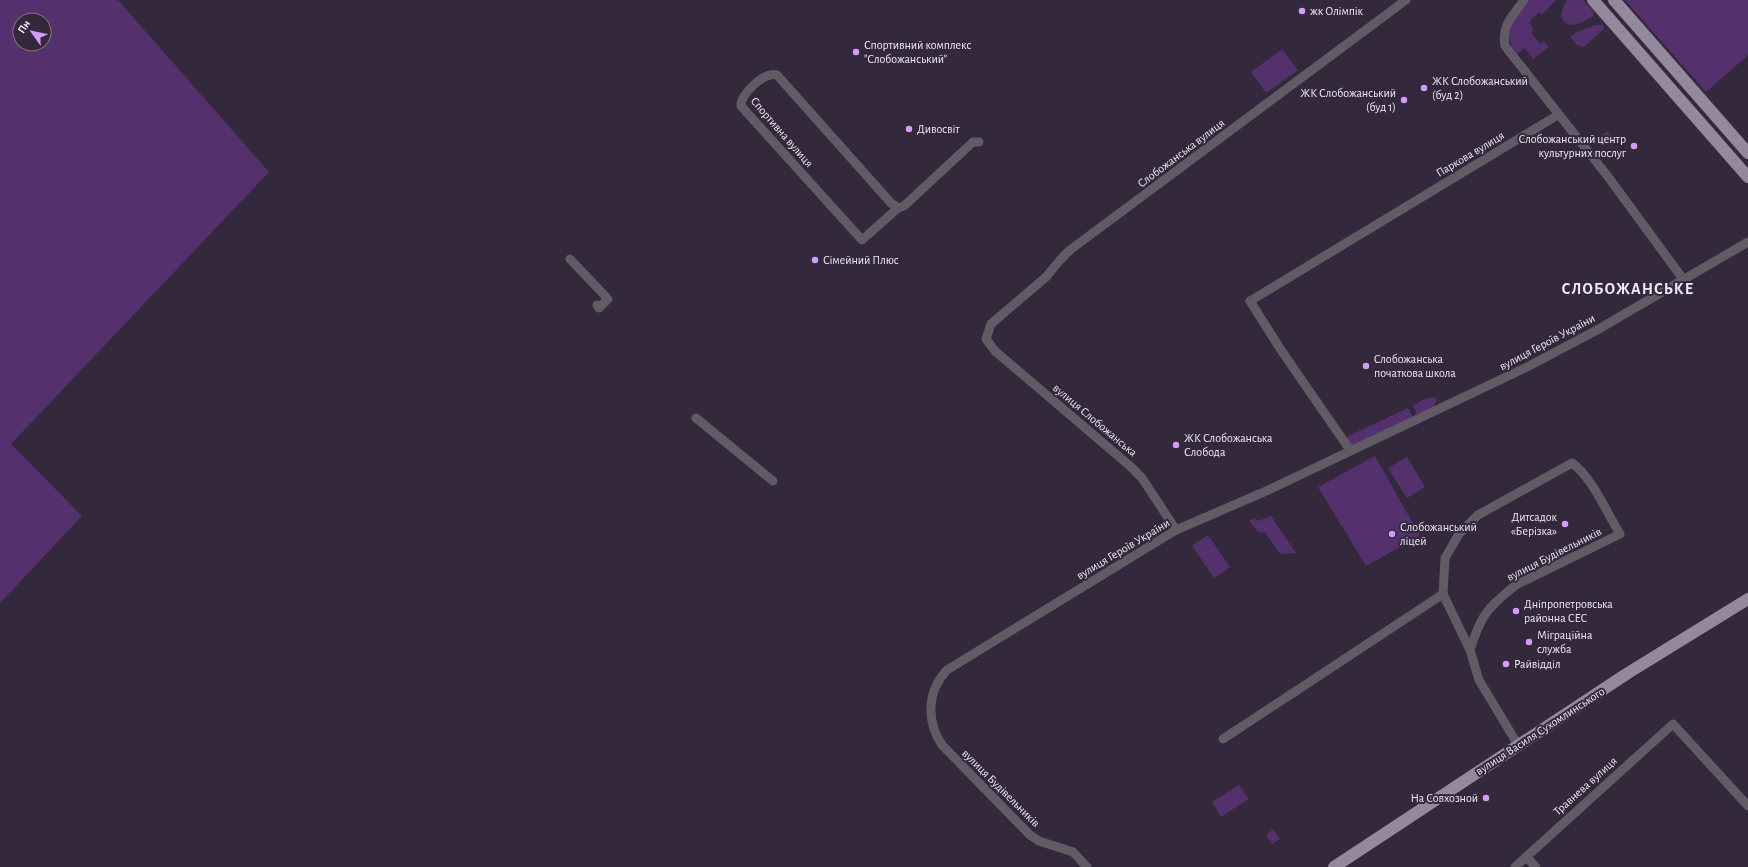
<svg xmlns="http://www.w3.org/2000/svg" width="1748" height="867" font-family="'Alegreya Sans',sans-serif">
  <rect width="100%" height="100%" fill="#33283c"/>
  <!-- green -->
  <g fill="#54316c" fill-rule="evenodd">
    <path d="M0,0H118L269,172L11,444L82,516L0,603ZM20,20H44V44H20Z"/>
    <path d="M1527,0H1556L1542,15L1539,12L1529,22L1534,30L1531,33L1541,44L1544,41L1549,47L1533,59L1525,48L1517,54C1499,30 1513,21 1527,0Z"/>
    <path d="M1567,0H1583L1594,12L1593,16C1588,19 1579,25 1572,25C1557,24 1561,8 1567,0Z"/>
    <polygon points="1625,0 1748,0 1748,55 1706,92"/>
    <polygon points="1595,25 1603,25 1604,29 1584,47 1577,45 1570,37 1576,32"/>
    <polygon points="1282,49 1298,70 1266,93 1251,72"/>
    <polygon points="1607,131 1615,140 1608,145 1601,137"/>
    <polygon points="1427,398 1437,398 1433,409 1417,415 1413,405"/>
    <polygon points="1408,408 1413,418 1352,446 1346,437"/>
    <polygon points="1375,456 1420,536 1366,566 1318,487"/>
    <polygon points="1407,457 1425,487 1407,498 1388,468"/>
    <polygon points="1271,516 1296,553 1280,554 1265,532 1258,532 1249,521 1254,518 1258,521"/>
    <polygon points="1208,535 1230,567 1214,578 1192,546"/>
    <polygon points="1239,785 1249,799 1221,817 1212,802"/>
    <polygon points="1273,829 1280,839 1272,844 1266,835"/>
  </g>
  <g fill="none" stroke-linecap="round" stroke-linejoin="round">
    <!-- minor -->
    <g stroke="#615b65" stroke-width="9">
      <path d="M1524,0C1513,16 1501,25 1505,46L1609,178L1683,279"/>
      <path d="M898,208L862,240L741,106C740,94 765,71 777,75L891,203L898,208L904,206L973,142H979"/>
      <polyline points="570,259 608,299 599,308 597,305"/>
      <polyline points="1250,301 1558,115"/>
      <polyline points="1250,301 1281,350 1350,450"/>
      <polyline points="696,418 773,481"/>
      <polyline points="1176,530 1142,478 1130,466 995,351 986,339 991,324 1046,277 1060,260 1070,250 1406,0"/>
      <path d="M1470,650C1481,615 1487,608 1516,585L1620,534C1607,513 1592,477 1572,463L1478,515L1459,534L1445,558L1443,594L1470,650L1479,680L1518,745"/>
      <polyline points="1223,739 1443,594"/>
      <polyline points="1526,857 1536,867"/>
      <path d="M1087,867L1073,852L1039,841L1030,835L942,745C926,721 927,691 947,670L1176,530L1264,492L1527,367L1597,330L1748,242"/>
      <polyline points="1515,867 1673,724 1748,806"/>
    </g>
    <!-- major -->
    <g stroke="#93889d" stroke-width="12">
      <polyline points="1593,0 1748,177"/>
      <polyline points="1614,0 1748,153"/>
      <polyline points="1334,867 1628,673 1748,599"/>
    </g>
  </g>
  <!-- markers -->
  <g fill="#d39cfc" stroke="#33283c" stroke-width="1.5">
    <circle cx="1302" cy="11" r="4"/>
    <circle cx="856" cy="52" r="4"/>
    <circle cx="1424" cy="88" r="4"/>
    <circle cx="1404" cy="100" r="4"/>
    <circle cx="909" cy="129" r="4"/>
    <circle cx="1634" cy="146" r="4"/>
    <circle cx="815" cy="260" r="4"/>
    <circle cx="1366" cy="366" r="4"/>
    <circle cx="1176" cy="445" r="4"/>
    <circle cx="1565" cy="524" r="4"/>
    <circle cx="1392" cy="534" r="4"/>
    <circle cx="1516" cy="611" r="4"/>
    <circle cx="1529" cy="642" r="4"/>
    <circle cx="1506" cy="664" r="4"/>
    <circle cx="1486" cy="798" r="4"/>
  </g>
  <g text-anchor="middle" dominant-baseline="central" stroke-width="4" stroke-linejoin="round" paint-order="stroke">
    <!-- poi labels -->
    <g font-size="12" fill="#eee7f4" stroke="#33283c" text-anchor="start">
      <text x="1310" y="11">жк Олімпік</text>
      <text x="864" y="45">Спортивний комплекс<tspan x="864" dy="14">"Слобожанський"</tspan></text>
      <text x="1432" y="81">ЖК Слобожанський<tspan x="1432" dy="14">(буд 2)</tspan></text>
      <text x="1396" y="93" text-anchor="end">ЖК Слобожанський<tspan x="1396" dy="14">(буд 1)</tspan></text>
      <text x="917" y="129">Дивосвіт</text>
      <text x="1626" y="139" text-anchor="end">Слобожанський центр<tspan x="1626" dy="14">культурних послуг</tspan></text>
      <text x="823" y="260">Сімейний Плюс</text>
      <text x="1374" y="359">Cлобожанська<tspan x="1374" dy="14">початкова школа</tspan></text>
      <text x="1184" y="438">ЖК Слобожанська<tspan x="1184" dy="14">Слобода</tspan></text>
      <text x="1557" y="517" text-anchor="end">Дитсадок<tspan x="1557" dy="14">«Берізка»</tspan></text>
      <text x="1400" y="527">Слобожанський<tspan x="1400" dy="14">ліцей</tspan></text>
      <text x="1524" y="604">Дніпропетровська<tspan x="1524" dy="14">районна СЕС</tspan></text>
      <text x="1537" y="635">Міграційна<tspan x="1537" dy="14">служба</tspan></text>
      <text x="1514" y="664">Райвідділ</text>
      <text x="1478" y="798" text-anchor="end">На Совхозной</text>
    </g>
    <!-- street labels -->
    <g font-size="12" fill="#eee7f4" stroke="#33283c">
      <text transform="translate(782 132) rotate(49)">Спортивна вулиця</text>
      <text transform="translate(1181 153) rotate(-37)">Слобожанська вулиця</text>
      <text transform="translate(1470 154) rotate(-31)">Паркова вулиця</text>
      <text transform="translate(1547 342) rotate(-28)">вулиця Героїв України</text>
      <text transform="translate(1095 420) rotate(40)">вулиця Слобожанська</text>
      <text transform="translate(1123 549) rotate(-31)">вулиця Героїв України</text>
      <text transform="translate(1554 554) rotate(-27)">вулиця Будівельників</text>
      <text transform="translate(1540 731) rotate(-33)">вулиця Василя Сухомлинського</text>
      <text transform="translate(1585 786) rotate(-42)">Травнева вулиця</text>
      <text transform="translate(1001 788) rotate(45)">вулиця Будівельників</text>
    </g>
    <!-- district labels -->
    <g font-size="16" font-weight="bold" letter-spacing="1" fill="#eee7f4" stroke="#33283c">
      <text x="1628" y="289">СЛОБОЖАНСЬКЕ</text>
    </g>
  </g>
  <!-- north arrow -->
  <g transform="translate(32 32) rotate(303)"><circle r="19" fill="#33283c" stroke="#7e7486"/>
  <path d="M0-3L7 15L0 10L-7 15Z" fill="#d39cfc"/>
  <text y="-6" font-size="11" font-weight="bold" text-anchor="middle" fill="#eee7f4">Пн</text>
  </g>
</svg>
